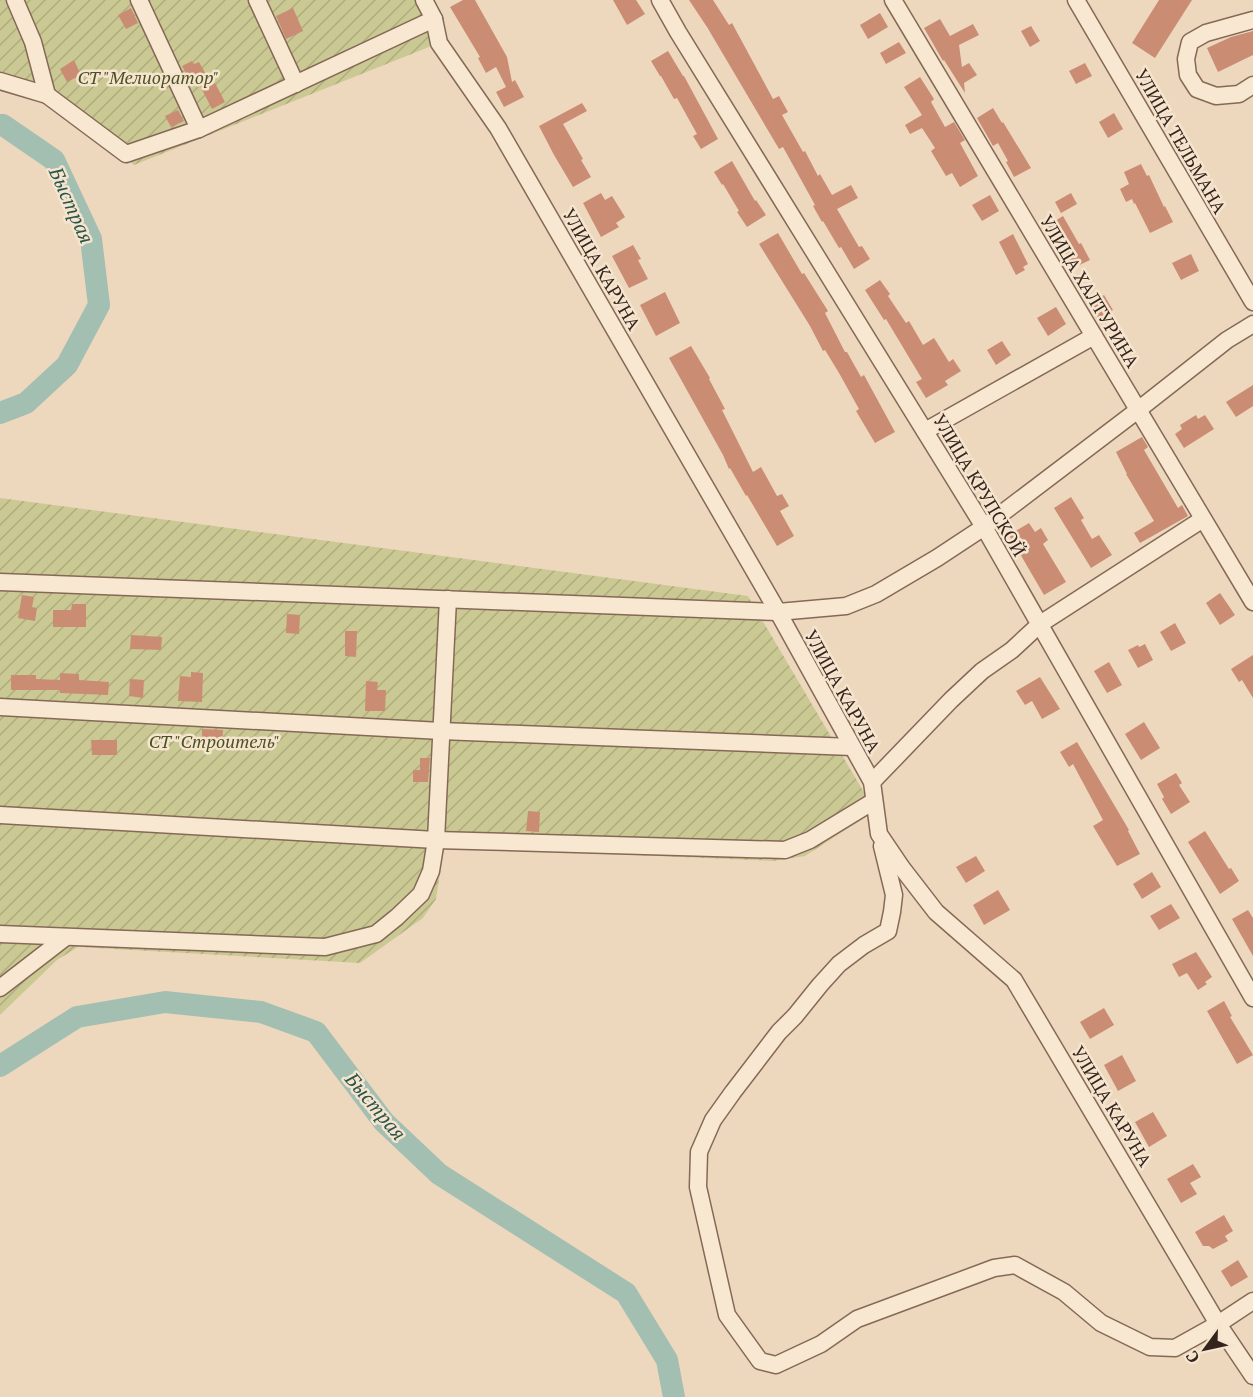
<svg xmlns="http://www.w3.org/2000/svg" width="1253" height="1397" font-family="'PT Serif',serif">
  <defs>
    <pattern id="garden-furrows" width="10" height="10" patternUnits="userSpaceOnUse" patternTransform="scale(1.5)"><rect width="10" height="10" fill="#cbc993"/><path d="M-1 1l2-2M0 10L10 0M9 11l2-2" fill="none" stroke="#afac7e"/></pattern>
  </defs>
  <rect width="100%" height="100%" fill="#edd8be"/>
  <!-- garden -->
  <g fill="url(#garden-furrows)">
    <polygon points="0,0 416,0 439,43 134,165 62,104 0,79"/>
    <polygon points="0,498 748,596 875,811 805,856 773,861 444,847 436,899 423,918 360,963 78,947 57,960 0,1015"/>
  </g>
  <g fill="none" stroke-linecap="round" stroke-linejoin="round">
    <!-- river -->
    <g stroke="#a2bfb2" stroke-width="22">
      <polyline points="0,125 3,125 54,160 91,239 99,305 67,365 26,403 0,413"/>
      <polyline points="0,1066 77,1017 165,1002 261,1012 316,1032 384,1122 439,1174 626,1293 667,1360 674,1397"/>
    </g>
  </g>
  <!-- building -->
  <g fill="#cb8c74">
    <polygon points="463,0 475,0 507,57 512,82 515,80 524,97 504,107 496,92 506,87 496,67 486,73 478,58 480,57 450,7"/>
    <polygon points="613,0 636,0 645,14 627,25"/>
    <polygon points="689,0 713,0 729,25 732,23 773,99 779,96 788,112 782,115 803,152 805,151 818,176 820,174 832,195 851,185 858,198 837,209 859,247 862,246 870,259 854,269 841,247 839,248 823,221 822,222 813,206 815,205 783,147 779,149 707,27"/>
    <polygon points="1159,0 1192,0 1155,58 1132,43"/>
    <polygon points="131,8 138,23 126,29 118,15"/>
    <polygon points="293,8 303,31 286,39 276,16"/>
    <polygon points="880,13 888,27 868,39 860,25"/>
    <polygon points="940,19 950,36 973,24 979,35 959,45 962,67 969,63 977,75 964,83 965,93 944,60 943,61 924,28"/>
    <polygon points="1031,26 1040,41 1030,47 1021,31"/>
    <polygon points="1253,31 1253,55 1218,72 1207,48 1231,37"/>
    <polygon points="899,42 906,53 886,64 880,53"/>
    <polygon points="668,51 683,76 684,76 718,139 701,149 693,136 697,134 677,98 674,99 661,76 660,76 651,61"/>
    <polygon points="74,60 81,75 67,82 60,69"/>
    <polygon points="192,61 194,64 199,62 212,85 215,83 225,102 212,109 196,78 191,82 182,66"/>
    <polygon points="1085,63 1092,76 1076,84 1069,71"/>
    <polygon points="920,77 934,99 931,102 945,127 954,122 965,140 960,143 978,176 960,187 952,173 946,176 931,151 935,148 922,128 910,134 905,125 922,115 904,87"/>
    <polygon points="582,103 587,111 563,124 583,159 581,160 591,177 573,187 554,155 539,126"/>
    <polygon points="993,108 1002,123 1003,122 1031,168 1014,177 1006,162 1008,161 998,143 993,146 977,118"/>
    <polygon points="178,110 184,121 171,127 165,116"/>
    <polygon points="1114,113 1123,129 1108,138 1099,122"/>
    <polygon points="732,161 755,201 756,200 766,215 747,227 737,212 739,211 723,184 722,185 714,172"/>
    <polygon points="1141,164 1147,176 1149,175 1164,207 1165,206 1173,222 1150,233 1135,203 1134,204 1132,199 1126,202 1120,189 1129,184 1124,172"/>
    <polygon points="601,193 605,200 612,196 625,217 616,223 619,227 601,237 583,203"/>
    <polygon points="1071,193 1077,204 1061,213 1055,202"/>
    <polygon points="990,195 999,211 982,221 972,205"/>
    <polygon points="1063,216 1079,244 1081,243 1090,260 1073,268 1056,236 1054,237 1047,226"/>
    <polygon points="778,233 802,274 804,273 828,311 825,313 845,352 847,352 861,377 864,375 895,432 875,443 856,411 859,409 839,373 825,350 823,351 810,326 759,244"/>
    <polygon points="1013,234 1028,264 1023,267 1025,270 1016,275 999,242"/>
    <polygon points="633,245 641,259 638,260 648,279 629,288 612,256"/>
    <polygon points="1191,254 1199,271 1181,280 1172,263"/>
    <polygon points="880,280 890,294 888,296 906,323 909,321 923,345 934,338 949,362 953,359 961,371 945,381 948,385 926,398 916,382 922,379 886,319 884,320 865,290"/>
    <polygon points="665,292 680,323 656,336 640,305"/>
    <polygon points="1104,295 1113,310 1099,319 1090,303"/>
    <polygon points="1056,307 1066,324 1048,336 1037,318"/>
    <polygon points="1002,341 1011,355 996,365 987,350"/>
    <polygon points="691,346 710,378 709,379 725,409 722,410 753,472 761,467 777,496 782,494 789,506 780,511 794,536 777,546 747,495 746,496 730,468 729,469 723,455 669,358"/>
    <polygon points="1253,385 1253,406 1236,417 1226,402"/>
    <polygon points="1196,415 1198,419 1205,415 1214,429 1184,448 1175,434 1182,429 1180,425"/>
    <polygon points="1142,437 1148,447 1144,450 1178,508 1182,505 1188,516 1140,543 1134,533 1154,521 1126,474 1127,474 1116,452"/>
    <polygon points="1071,497 1084,518 1081,520 1092,539 1099,535 1112,555 1091,568 1054,508"/>
    <polygon points="1029,523 1035,532 1041,528 1048,540 1043,544 1066,582 1044,595 1009,535"/>
    <polygon points="1220,593 1235,615 1220,625 1206,603"/>
    <polygon points="22,595 34,597 32,607 37,608 35,621 18,618"/>
    <polygon points="72,604 86,604 86,627 53,627 53,610 71,610"/>
    <polygon points="287,614 300,615 299,634 286,633"/>
    <polygon points="1175,623 1186,643 1171,651 1160,632"/>
    <polygon points="345,631 357,631 356,657 345,656"/>
    <polygon points="131,635 162,637 161,650 130,649"/>
    <polygon points="1145,644 1153,660 1138,668 1128,650 1138,645 1139,647"/>
    <polygon points="1253,655 1253,698 1242,680 1239,682 1231,669"/>
    <polygon points="1109,662 1122,685 1107,693 1094,671"/>
    <polygon points="191,672 203,673 202,702 178,701 180,676 191,677"/>
    <polygon points="60,673 79,674 79,680 109,682 108,695 60,693 60,690 11,690 11,675 36,675 36,679 60,680"/>
    <polygon points="1040,677 1060,709 1042,719 1032,701 1025,705 1016,691"/>
    <polygon points="130,679 144,680 143,698 129,696"/>
    <polygon points="366,681 378,682 377,690 386,690 385,711 365,711"/>
    <polygon points="1144,722 1160,748 1141,760 1125,734"/>
    <polygon points="202,729 223,730 222,744 202,744"/>
    <polygon points="91,740 117,740 117,755 92,755"/>
    <polygon points="1077,742 1129,830 1128,831 1140,854 1117,866 1093,826 1103,820 1073,764 1069,767 1060,752"/>
    <polygon points="420,758 430,758 428,782 413,782 413,770 420,770"/>
    <polygon points="1176,773 1182,783 1179,785 1190,802 1171,814 1162,799 1164,797 1157,784"/>
    <polygon points="528,811 540,812 539,832 526,831"/>
    <polygon points="1205,831 1229,869 1231,868 1239,881 1220,894 1188,842"/>
    <polygon points="976,856 985,871 966,883 956,867"/>
    <polygon points="1152,872 1161,887 1142,899 1133,884"/>
    <polygon points="998,890 1010,910 984,925 973,905"/>
    <polygon points="1171,904 1180,918 1159,930 1150,916"/>
    <polygon points="1248,910 1253,918 1253,956 1232,919"/>
    <polygon points="1196,952 1212,977 1205,982 1207,984 1198,990 1187,973 1179,977 1172,964"/>
    <polygon points="1224,1001 1232,1016 1230,1017 1253,1055 1237,1064 1207,1011"/>
    <polygon points="1104,1008 1114,1025 1090,1039 1080,1022"/>
    <polygon points="1122,1055 1136,1081 1118,1091 1104,1065"/>
    <polygon points="1153,1112 1167,1136 1149,1147 1135,1122"/>
    <polygon points="1193,1164 1201,1177 1190,1183 1197,1194 1181,1203 1167,1179"/>
    <polygon points="1224,1215 1233,1231 1225,1236 1228,1241 1213,1249 1209,1246 1203,1246 1195,1232"/>
    <polygon points="1238,1260 1248,1277 1231,1287 1221,1271"/>
  </g>
  <g fill="none" stroke-linecap="round" stroke-linejoin="round">
    <defs>
      <g id="minor">
        <polyline points="15,0 33,42 47,95"/>
        <polyline points="139,0 199,129"/>
        <polyline points="257,0 296,84"/>
        <polyline points="424,0 434,19 439,43 498,128 778,612 872,782 879,834 902,868 936,912 1014,980 1218,1324 1253,1376"/>
        <polyline points="660,0 678,32 984,527 1253,998"/>
        <polyline points="893,0 1253,602"/>
        <polyline points="1076,0 1253,302"/>
        <polyline points="1253,20 1206,33 1190,42 1186,59 1188,75 1197,89 1216,96 1239,94 1253,85"/>
        <polyline points="0,81 47,95 126,154 199,129 434,19"/>
        <polyline points="925,431 1094,336"/>
        <polyline points="0,582 778,612 846,606 876,594 937,558 984,527 1138,410 1227,340 1253,324"/>
        <polyline points="0,707 441,731 852,747"/>
        <polyline points="872,782 951,700 982,671 1012,650 1040,624 1203,519"/>
        <polyline points="0,815 436,840 785,850 810,840 874,801"/>
        <polyline points="882,846 894,895 892,912 888,931 864,945 839,964 820,985 795,1016 779,1032 733,1092 713,1120 699,1152 698,1187 727,1315 760,1361 776,1365 821,1344 857,1319 994,1268 1015,1265 1064,1292 1101,1323 1150,1347 1175,1348 1218,1324 1253,1301"/>
        <polyline points="0,934 325,947 376,934 397,917 421,894 431,871 436,840 448,599"/>
        <polyline points="0,988 66,937"/>
      </g>
    </defs>
    <!-- minor casing -->
    <use href="#minor" stroke="#856957" stroke-width="19"/>
    <!-- minor -->
    <use href="#minor" stroke="#f8e7d1" stroke-width="16"/>
  </g>
  <g text-anchor="middle" dominant-baseline="central" stroke-width="5" stroke-linejoin="round" paint-order="stroke">
    <!-- park labels -->
    <g font-size="18" font-style="italic" fill="#4c5122" stroke="#f5e4ce">
      <text x="148" y="77">СТ "Мелиоратор"</text>
      <text x="214" y="741">СТ "Строитель"</text>
    </g>
    <!-- street labels -->
    <g font-size="18" fill="#35241c" stroke="#f5e4ce">
      <text transform="translate(1181 141) rotate(60)">УЛИЦА ТЕЛЬМАНА</text>
      <text transform="translate(602 269) rotate(60)">УЛИЦА КАРУНА</text>
      <text transform="translate(1090 291) rotate(59)">УЛИЦА ХАЛТУРИНА</text>
      <text transform="translate(980 485) rotate(59)">УЛИЦА КРУПСКОЙ</text>
      <text transform="translate(843 691) rotate(61)">УЛИЦА КАРУНА</text>
      <text transform="translate(1112 1106) rotate(59)">УЛИЦА КАРУНА</text>
    </g>
    <!-- water labels -->
    <g font-size="20" font-style="italic" fill="#2b554c" stroke="#f5e4ce">
      <text transform="translate(72 205) rotate(66)">Быстрая</text>
      <text transform="translate(376 1106) rotate(50)">Быстрая</text>
    </g>
  </g>
  <!-- north arrow -->
  <g transform="translate(1205 1349) rotate(237)" stroke="#f5e4ce" stroke-width="4.5" paint-order="stroke">
  <path d="M0-4.5L10 22L0 15L-10 22Z" fill="#35241c"/>
  <text y="-9" font-size="16" font-weight="bold" text-anchor="middle" fill="#35241c">С</text>
  </g>
</svg>
